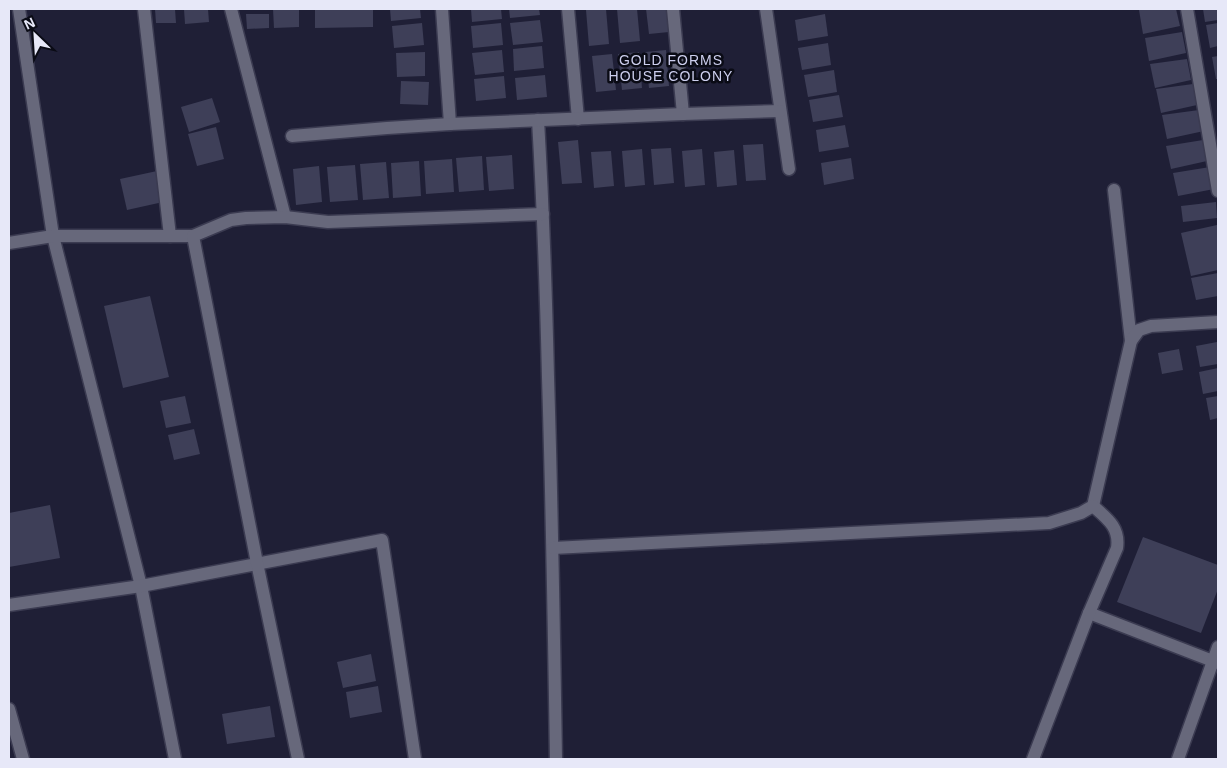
<svg xmlns="http://www.w3.org/2000/svg" width="1227" height="768" font-family="Arial,sans-serif">
  <rect width="100%" height="100%" fill="#1f1f36"/>
  <!-- building -->
  <g fill="#3e3f58">
    <polygon points="155,9 175,9 176,23 156,23"/>
    <polygon points="184,9 208,9 209,22 185,24"/>
    <polygon points="273,9 299,9 299,27 274,28"/>
    <polygon points="315,9 373,9 373,27 315,28"/>
    <polygon points="390,9 420,9 421,18 391,21"/>
    <polygon points="471,9 501,9 502,19 472,22"/>
    <polygon points="509,9 539,9 540,15 510,18"/>
    <polygon points="606,9 609,44 589,46 586,10"/>
    <polygon points="617,9 637,9 640,41 620,43"/>
    <polygon points="646,9 667,9 669,32 649,34"/>
    <polygon points="1148,9 1176,9 1180,26 1143,34 1139,10"/>
    <polygon points="1203,9 1218,9 1218,20 1205,22"/>
    <polygon points="246,14 269,14 269,28 247,29"/>
    <polygon points="825,14 828,36 798,41 795,20"/>
    <polygon points="540,20 543,42 513,45 510,23"/>
    <polygon points="422,23 424,45 394,48 392,26"/>
    <polygon points="501,23 503,45 473,48 471,26"/>
    <polygon points="1218,23 1218,46 1210,48 1206,25"/>
    <polygon points="1182,32 1186,53 1149,61 1145,38"/>
    <polygon points="828,43 831,65 802,70 798,48"/>
    <polygon points="542,46 544,68 514,71 513,49"/>
    <polygon points="502,50 504,72 475,75 472,53"/>
    <polygon points="666,50 669,86 649,88 645,52"/>
    <polygon points="425,52 425,76 397,77 396,53"/>
    <polygon points="639,52 642,88 622,90 618,54"/>
    <polygon points="612,54 616,90 596,92 592,56"/>
    <polygon points="1218,56 1218,79 1216,79 1212,57"/>
    <polygon points="1187,59 1191,80 1155,88 1150,64"/>
    <polygon points="834,70 837,92 808,97 804,75"/>
    <polygon points="545,75 547,97 517,100 515,78"/>
    <polygon points="504,76 506,98 476,101 474,79"/>
    <polygon points="401,81 429,82 428,105 400,104"/>
    <polygon points="1193,84 1197,105 1161,113 1156,89"/>
    <polygon points="839,95 843,117 813,122 809,100"/>
    <polygon points="212,98 220,122 189,132 181,107"/>
    <polygon points="1199,110 1204,131 1167,139 1162,115"/>
    <polygon points="845,125 849,147 819,152 816,130"/>
    <polygon points="216,127 224,159 197,166 188,134"/>
    <polygon points="578,140 582,183 562,184 558,142"/>
    <polygon points="1203,140 1207,161 1171,169 1166,146"/>
    <polygon points="763,144 766,180 746,181 743,145"/>
    <polygon points="671,148 674,183 654,185 651,149"/>
    <polygon points="642,149 645,185 625,187 622,151"/>
    <polygon points="702,149 705,185 685,187 682,151"/>
    <polygon points="734,150 737,185 717,187 714,152"/>
    <polygon points="611,151 614,186 594,188 591,152"/>
    <polygon points="512,155 514,189 489,191 486,157"/>
    <polygon points="482,156 484,190 459,192 456,158"/>
    <polygon points="851,158 854,179 824,185 821,163"/>
    <polygon points="452,159 454,192 426,194 424,161"/>
    <polygon points="419,161 421,196 393,198 391,163"/>
    <polygon points="386,162 389,198 363,200 360,164"/>
    <polygon points="355,165 358,200 330,202 327,167"/>
    <polygon points="319,166 322,202 296,205 293,169"/>
    <polygon points="1210,167 1214,189 1178,196 1173,173"/>
    <polygon points="157,171 163,202 127,210 120,179"/>
    <polygon points="1216,202 1217,218 1183,222 1181,206"/>
    <polygon points="1217,225 1218,231 1218,270 1191,276 1181,233"/>
    <polygon points="1218,273 1218,296 1196,300 1191,278"/>
    <polygon points="150,296 169,377 123,388 104,306"/>
    <polygon points="1217,342 1218,364 1200,367 1196,346"/>
    <polygon points="1179,349 1183,370 1162,374 1158,353"/>
    <polygon points="1218,368 1218,391 1203,394 1199,372"/>
    <polygon points="185,396 191,423 166,428 160,401"/>
    <polygon points="1218,396 1218,418 1210,420 1206,398"/>
    <polygon points="194,429 200,454 174,460 168,435"/>
    <polygon points="50,505 60,558 9,567 9,513"/>
    <polygon points="1143,537 1218,565 1218,589 1201,633 1117,602"/>
    <polygon points="371,654 376,681 343,688 337,662"/>
    <polygon points="378,686 382,712 350,718 346,692"/>
    <polygon points="270,706 275,737 227,744 222,714"/>
  </g>
  <g fill="none" stroke-linecap="round" stroke-linejoin="round">
    <defs>
      <g id="minor">
        <polyline points="19,9 53,236 141,586 175,759"/>
        <polyline points="144,9 170,236"/>
        <polyline points="231,9 285,217"/>
        <polyline points="442,9 450,124"/>
        <polyline points="568,9 578,119"/>
        <polyline points="673,9 683,114"/>
        <polyline points="766,9 789,169"/>
        <polyline points="1187,9 1218,191"/>
        <path d="M538,120C543,206 546,291 548,377C552,505 554,632 556,759"/>
        <polyline points="292,136 387,128 450,124 683,114 780,111"/>
        <polyline points="1114,190 1131,341"/>
        <polyline points="9,243 53,236 193,236"/>
        <polyline points="553,548 1049,523 1081,513 1093,506 1131,341 1139,330 1151,326 1218,322"/>
        <polyline points="9,605 141,586 382,540 415,759"/>
        <polyline points="1089,613 1218,663"/>
        <polyline points="9,709 23,759"/>
        <polyline points="298,759 257,563 193,236 231,220 246,218 285,217 328,222 543,214"/>
        <path d="M1033,759L1089,613L1117,548C1120,528 1108,519 1093,506"/>
        <polyline points="1178,759 1218,647"/>
      </g>
    </defs>
    <!-- minor casing -->
    <use href="#minor" stroke="#3b3b51" stroke-width="15"/>
    <!-- minor -->
    <use href="#minor" stroke="#67687b" stroke-width="12"/>
  </g>
  <g text-anchor="middle" dominant-baseline="central" stroke-width="5" stroke-linejoin="round" paint-order="stroke">
    <!-- neighbourhood labels -->
    <g font-size="14" letter-spacing="1" fill="#cdcfee" stroke="#0a0b15">
      <text x="671" y="60">GOLD FORMS<tspan x="671" dy="16">HOUSE COLONY</tspan></text>
    </g>
  </g>
  <!-- border -->
  <rect width="1227" height="768" fill="none" stroke="#e7e8f8" stroke-width="20"/>
  <!-- north arrow -->
  <g transform="translate(35 35) rotate(335)" stroke="#0a0b15" stroke-width="4" paint-order="stroke">
  <path d="M0-4L9 19L0 12L-9 19Z" fill="#e7e8f8"/>
  <text y="-8" font-size="14" font-weight="bold" text-anchor="middle" fill="#e7e8f8">N</text>
  </g>
</svg>
